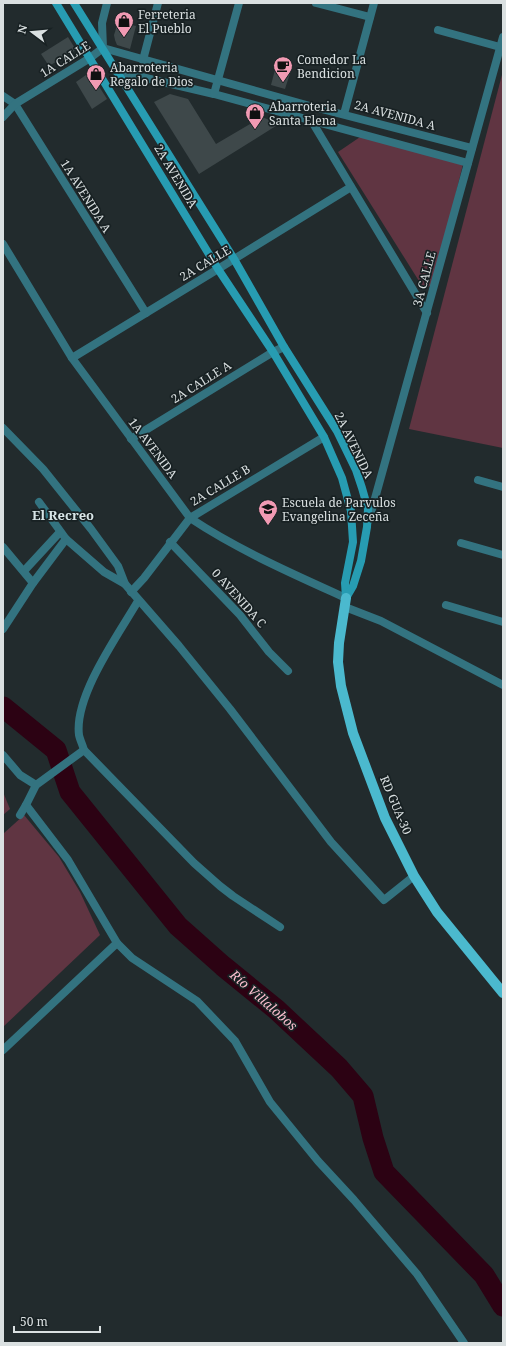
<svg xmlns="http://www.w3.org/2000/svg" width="506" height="1346" font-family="'Noto Serif',serif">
  <rect width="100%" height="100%" fill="#222b2d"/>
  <!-- green -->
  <g fill="#603542">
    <polygon points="503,71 503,448 409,429"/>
    <polygon points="363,135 463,164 434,284 424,289 338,152"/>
    <polygon points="3,792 10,809 3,815"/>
    <polygon points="24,815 59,857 80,892 100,935 3,1027 3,834"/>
  </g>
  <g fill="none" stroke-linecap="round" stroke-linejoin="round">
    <!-- river -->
    <polyline stroke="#2c0213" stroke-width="21" points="3,707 56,750 70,792 178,926 223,966 277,1010 339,1068 363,1096 373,1138 384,1172 484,1275 503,1306"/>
  </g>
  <!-- building -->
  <g fill="#3e484a">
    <polygon points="118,22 136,26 130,49 117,45 115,40 114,35"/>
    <polygon points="68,37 76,50 49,66 41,54"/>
    <polygon points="277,62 292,67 285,89 271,85"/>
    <polygon points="86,75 90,76 95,80 107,99 92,109 76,82"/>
    <polygon points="170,94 188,99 216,144 262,117 279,124 199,174 154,102"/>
  </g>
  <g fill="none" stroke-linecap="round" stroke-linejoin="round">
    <!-- street -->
    <g stroke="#337380" stroke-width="8">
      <polyline points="316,3 370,17"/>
      <polyline points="438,30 500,47"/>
      <polyline points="103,48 310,106 472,148"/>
      <polyline points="103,48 102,23 107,3"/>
      <polyline points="143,60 158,3"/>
      <polyline points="116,71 214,94 468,163"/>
      <polyline points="214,94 239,3"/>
      <polyline points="3,96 15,104 146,313"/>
      <polyline points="344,114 374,3"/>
      <polyline points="3,117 15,104 90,58 103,48"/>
      <polyline points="311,120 427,313"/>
      <path d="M3,244L72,358L190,518C238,550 293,574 346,598"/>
      <polyline points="72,358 218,269 351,187"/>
      <polyline points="3,428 43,469 91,529 118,566 125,584 179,646 230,709 331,842 384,900 414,876"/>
      <polyline points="131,439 273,352 284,347"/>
      <polyline points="478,480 503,487"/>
      <polyline points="39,502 66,539 104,572 125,584"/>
      <polyline points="369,520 503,37"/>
      <polyline points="170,542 240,615 269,652 288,671"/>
      <polyline points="461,543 503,555"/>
      <polyline points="3,547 33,583"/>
      <polyline points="24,571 60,532"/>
      <polyline points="131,592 144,578 190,518 324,437"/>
      <path d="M138,601C118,635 74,696 79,735C80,740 83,746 84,750L194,863L220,886L233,896L280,927"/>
      <polyline points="446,605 503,622"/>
      <polyline points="345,607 381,621 503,685"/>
      <polyline points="3,629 33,583 66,539"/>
      <polyline points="3,755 20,775 36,785"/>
      <polyline points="26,805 68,860 117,943 132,958 197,1001 235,1041 270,1102 318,1161 354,1200 417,1274 464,1343"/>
      <polyline points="20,815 26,805 36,785 84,750"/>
      <polyline points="3,1050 117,943"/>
    </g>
    <!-- secondary -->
    <g stroke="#279cb2" stroke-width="8">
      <polyline points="56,3 218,269 273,352 324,437 342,478 351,511 353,542 345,583 346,598"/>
      <polyline points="74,3 234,259 284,347 337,431 356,470 362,488 368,509 367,527 361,561 353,586 346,598"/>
    </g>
    <!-- primary -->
    <polyline stroke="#4bb9ce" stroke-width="10" points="346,598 339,643 338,662 341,686 353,733 385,818 414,876 437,912 503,993"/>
  </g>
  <!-- icons -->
  <defs>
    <symbol id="shop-pin" viewBox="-11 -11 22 30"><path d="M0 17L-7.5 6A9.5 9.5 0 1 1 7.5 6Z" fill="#f19ab3" stroke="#182123"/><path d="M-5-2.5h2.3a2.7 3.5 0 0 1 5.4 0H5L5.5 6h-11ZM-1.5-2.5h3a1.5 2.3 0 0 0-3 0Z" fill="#111"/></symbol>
    <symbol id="cafe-pin" viewBox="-11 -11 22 30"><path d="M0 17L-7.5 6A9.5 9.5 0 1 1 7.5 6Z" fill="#f19ab3" stroke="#182123"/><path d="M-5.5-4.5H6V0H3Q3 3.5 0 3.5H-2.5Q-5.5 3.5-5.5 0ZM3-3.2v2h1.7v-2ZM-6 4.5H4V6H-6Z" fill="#111"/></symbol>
    <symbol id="school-pin" viewBox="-11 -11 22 30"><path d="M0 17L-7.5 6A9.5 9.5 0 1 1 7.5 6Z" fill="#f19ab3" stroke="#182123"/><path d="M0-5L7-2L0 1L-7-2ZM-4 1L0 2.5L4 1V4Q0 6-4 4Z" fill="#111"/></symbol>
  </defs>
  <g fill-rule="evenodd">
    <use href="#shop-pin" x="113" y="10" width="22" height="30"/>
    <use href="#cafe-pin" x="272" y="55" width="22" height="30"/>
    <use href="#shop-pin" x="85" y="63" width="22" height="30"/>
    <use href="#shop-pin" x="244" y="102" width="22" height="30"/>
    <use href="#school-pin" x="257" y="498" width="22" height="30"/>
  </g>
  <g text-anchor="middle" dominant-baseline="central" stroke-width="3.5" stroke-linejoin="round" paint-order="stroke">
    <!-- poi labels -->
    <g font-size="12" fill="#dae0e1" stroke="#182123" text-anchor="start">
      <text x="138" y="14">Ferreteria<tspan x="138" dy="14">El Pueblo</tspan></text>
      <text x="297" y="59">Comedor La<tspan x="297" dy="14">Bendicion</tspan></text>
      <text x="110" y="67">Abarroteria<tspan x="110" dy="14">Regalo de Dios</tspan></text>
      <text x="269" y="106">Abarroteria<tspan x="269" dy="14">Santa Elena</tspan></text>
      <text x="282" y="502">Escuela de Parvulos<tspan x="282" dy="14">Evangelina Zeceña</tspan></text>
    </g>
    <!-- street labels -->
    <g font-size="12" fill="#dae0e1" stroke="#182123">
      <text transform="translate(65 59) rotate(-32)">1A CALLE</text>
      <text transform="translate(395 115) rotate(15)">2A AVENIDA A</text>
      <text transform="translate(176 176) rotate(59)">2A AVENIDA</text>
      <text transform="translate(86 196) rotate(58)">1A AVENIDA A</text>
      <text transform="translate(205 263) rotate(-31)">2A CALLE</text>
      <text transform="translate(424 279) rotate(-75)">3A CALLE</text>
      <text transform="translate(201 382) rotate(-32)">2A CALLE A</text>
      <text transform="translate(354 445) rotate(64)">2A AVENIDA</text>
      <text transform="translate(153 448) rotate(53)">1A AVENIDA</text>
      <text transform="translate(220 485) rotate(-31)">2A CALLE B</text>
      <text transform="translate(239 598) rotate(48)">0 AVENIDA C</text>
      <text transform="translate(396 805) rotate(67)">RD GUA-30</text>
    </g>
    <!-- neighbourhood labels -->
    <g font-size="13" font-weight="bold" fill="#d8e5e7" stroke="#182123">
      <text x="63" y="515">El Recreo</text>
    </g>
    <!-- water labels -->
    <g font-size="13" font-style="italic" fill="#fbbece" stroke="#182123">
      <text transform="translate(264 1000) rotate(41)">Río Villalobos</text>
    </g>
  </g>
  <!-- border -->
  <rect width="506" height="1346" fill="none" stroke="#dae0e1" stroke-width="8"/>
  <!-- north arrow -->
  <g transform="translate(32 32) rotate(286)" stroke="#182123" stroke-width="3" paint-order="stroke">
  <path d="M0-3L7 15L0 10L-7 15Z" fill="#dae0e1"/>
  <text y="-6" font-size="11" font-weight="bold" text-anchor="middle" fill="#dae0e1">N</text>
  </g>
  <!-- scale -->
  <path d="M14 1326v6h86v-6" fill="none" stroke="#dae0e1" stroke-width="2"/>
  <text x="20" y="1326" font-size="12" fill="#dae0e1" stroke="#182123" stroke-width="3" paint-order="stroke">50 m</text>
</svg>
